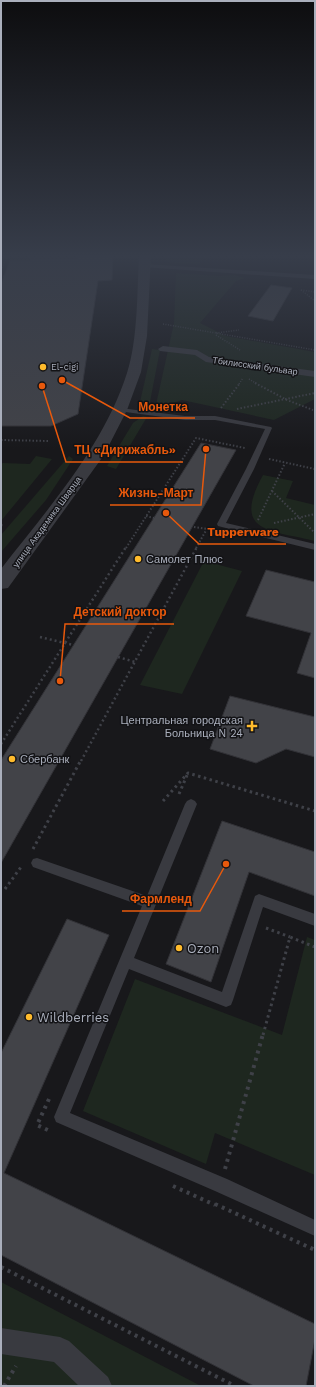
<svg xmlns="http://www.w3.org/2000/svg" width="316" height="1387" font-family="'Work Sans',sans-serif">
  <rect width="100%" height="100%" fill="#18181b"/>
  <!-- green -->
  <g fill="#1e271f">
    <polygon points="167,255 206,255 198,265 166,262"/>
    <polygon points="176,273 219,276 234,275 245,278 236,281 200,323 226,336 315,352 315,399 274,420 182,400 155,409 174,323"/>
    <polygon points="152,349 160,350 149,407 146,409 140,402"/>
    <polygon points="143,416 147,417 116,469 107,466 133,423"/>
    <polygon points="36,456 52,459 1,521 1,464 3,463 30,464"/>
    <polygon points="69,456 73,459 46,500 1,552 1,535"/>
    <path d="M263,475L293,481L286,498L315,505V541C270,530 231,533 263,475Z"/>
    <polygon points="204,561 242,571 182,694 140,685"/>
    <polygon points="307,937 315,940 315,1175 215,1133 206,1164 83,1111 135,979 282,1035"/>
    <polygon points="1,1282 201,1386 1,1386"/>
  </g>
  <!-- building -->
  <g fill="#424348" stroke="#323237">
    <polygon points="77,255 113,255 112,280 98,281 78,414 51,426 1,426 1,284 10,260 30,260 31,258 76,259"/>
    <polygon points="271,285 292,288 273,321 248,316"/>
    <polygon points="201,443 236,450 1,863 1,760"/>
    <polygon points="266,570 315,582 315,678 297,673 311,633 246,616"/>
    <polygon points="230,696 315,717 315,757 286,749 256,763 210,749"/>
    <polygon points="222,821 315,852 315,896 249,872 211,982 166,964"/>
    <polygon points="67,919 109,935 4,1173 315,1324 315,1339 306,1386 254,1386 1,1255 1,1053"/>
  </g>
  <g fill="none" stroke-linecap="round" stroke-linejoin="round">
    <!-- path-far4 -->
    <g stroke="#3f4148" stroke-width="1.5" stroke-dasharray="1 1.5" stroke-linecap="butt">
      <polyline points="1,270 8,255"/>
      <polyline points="1,276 73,276"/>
      <polyline points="73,283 74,275"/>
      <polyline points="301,290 315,301"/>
      <polyline points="301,290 315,292"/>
      <polyline points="163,324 315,350"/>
      <polyline points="216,333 239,330"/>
      <polyline points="216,335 240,350"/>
      <polyline points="249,379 257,384"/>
      <polyline points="239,384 243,378"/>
    </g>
    <!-- path-far3 -->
    <g stroke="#3f4148" stroke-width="2" stroke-dasharray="1.5 2" stroke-linecap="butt">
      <polyline points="255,383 287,400 313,410"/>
      <polyline points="221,408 240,383"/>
      <polyline points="237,409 315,393"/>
      <polyline points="1,440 49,441"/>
      <polyline points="269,459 315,469"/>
      <polyline points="272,491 315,533"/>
      <polyline points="146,516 154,518"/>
      <polyline points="258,520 285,463"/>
      <polyline points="274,523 315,514"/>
      <polyline points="1,525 4,526"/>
      <polyline points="194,527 207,529"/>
      <polyline points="126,548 196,438 245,448"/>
      <polyline points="196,548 208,527"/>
    </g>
    <!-- path-far2 -->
    <g stroke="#3f4148" stroke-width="2.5" stroke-dasharray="2 3" stroke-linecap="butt">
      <polyline points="40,637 73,645"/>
      <polyline points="118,657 135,662"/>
      <polyline points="1,744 126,547"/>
      <polyline points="81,761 197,547"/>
    </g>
    <!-- path-far1 -->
    <g stroke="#3f4148" stroke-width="3" stroke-dasharray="2.5 3.5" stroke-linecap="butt">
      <polyline points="179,794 188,773"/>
      <polyline points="163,801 188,773 315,811"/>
      <polyline points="33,849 81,760"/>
      <polyline points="5,889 21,867"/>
      <polyline points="266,928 290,937"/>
      <polyline points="263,1035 290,937 315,947"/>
    </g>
    <!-- path -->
    <g stroke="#3f4148" stroke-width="4" stroke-dasharray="3 4.5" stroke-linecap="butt">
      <polyline points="49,1099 37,1125 50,1131"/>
      <polyline points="225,1169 263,1034"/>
      <polyline points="173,1186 215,1205"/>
      <polyline points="215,1204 315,1250"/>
      <polyline points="1,1267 235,1386"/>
      <polyline points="4,1386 16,1366"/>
    </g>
    <!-- service -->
    <g fill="#393a40" fill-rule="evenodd">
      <polygon points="145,264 315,275 315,279 143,267 142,266"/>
      <polygon points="120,408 185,416 215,416 271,427 272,428 254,469 226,523 315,544 315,550 218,526 217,524 246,469 265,429 215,420 185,420 118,411 117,410"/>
      <polygon points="191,799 195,801 197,804 134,958 222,992 255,896 259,894 315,914 315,926 263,907 233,1000 231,1005 226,1007 129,969 70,1113 227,1179 315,1220 315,1236 215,1191 56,1122 54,1117 142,906 33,867 31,863 33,859 37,858 147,896 185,804 187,801"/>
    </g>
    <!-- pedestrian -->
    <g fill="#393a40" fill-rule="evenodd">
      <polygon points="163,346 197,350 209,357 315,371 315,377 206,362 195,355 160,351 158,349"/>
      <polygon points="1,1328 60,1337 69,1341 108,1377 112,1386 79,1386 54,1362 1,1354"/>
    </g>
    <!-- tertiary -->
    <path fill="#393a40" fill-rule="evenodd" d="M139,255H151L147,336L141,372L127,410L104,455L8,588L1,589V569C48,508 103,448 127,373C138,339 137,292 139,255Z"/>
  </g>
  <!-- sky -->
  <linearGradient id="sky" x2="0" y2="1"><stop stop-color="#0d0d0f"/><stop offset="0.57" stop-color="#373d4a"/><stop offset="1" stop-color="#373d4a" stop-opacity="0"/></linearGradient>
  <rect width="316" height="449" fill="url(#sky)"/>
  <!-- markers -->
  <g fill="#ffbb2c" stroke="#131316" stroke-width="1.5">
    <circle cx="43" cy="367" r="4"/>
    <circle cx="138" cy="559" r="4"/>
    <path d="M250 720h4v4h4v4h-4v4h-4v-4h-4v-4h4z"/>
    <circle cx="12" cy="759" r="4"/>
    <circle cx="179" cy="948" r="4"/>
    <circle cx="29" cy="1017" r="4"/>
  </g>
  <g text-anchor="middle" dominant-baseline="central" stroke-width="3" stroke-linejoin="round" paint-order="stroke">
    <!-- far-street labels -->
    <g font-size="9" fill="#aaafbc" stroke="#131316">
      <text transform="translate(255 366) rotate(8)">Тбилисский бульвар</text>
      <text transform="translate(47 522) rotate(-54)">улица Академика Шварца</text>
    </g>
    <!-- far-poi labels -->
    <g font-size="9" fill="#aaafbc" stroke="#131316" text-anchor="start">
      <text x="51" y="367">El-cigi</text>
    </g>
    <!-- poi labels -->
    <g font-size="11" fill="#aaafbc" stroke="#131316" text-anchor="start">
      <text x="146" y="559">Самолет Плюс</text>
      <text x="243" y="720" text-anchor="end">Центральная городская<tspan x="243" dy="13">Больница N 24</tspan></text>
      <text x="20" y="759">Сбербанк</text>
    </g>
    <!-- near-poi labels -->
    <g font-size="13" fill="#aaafbc" stroke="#131316" text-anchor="start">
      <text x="187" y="948">Ozon</text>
      <text x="37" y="1017">Wildberries</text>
    </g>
  </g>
  <!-- callouts -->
  <path fill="none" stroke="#e8590c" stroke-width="1.5" d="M62 380L130 418H195M42 386L66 462H183M206 449L201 505H110M166 513L199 544H286M60 681L65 624H174M226 864L200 911H122"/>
  <g fill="#e8590c" stroke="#131316" stroke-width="1.5">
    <circle cx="62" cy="380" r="4"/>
    <circle cx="42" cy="386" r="4"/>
    <circle cx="206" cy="449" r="4"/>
    <circle cx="166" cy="513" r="4"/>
    <circle cx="60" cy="681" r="4"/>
    <circle cx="226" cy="864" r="4"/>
  </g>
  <g font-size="12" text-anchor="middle" font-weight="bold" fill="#e8590c" stroke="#131316" stroke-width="3" stroke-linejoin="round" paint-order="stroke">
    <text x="163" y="411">Монетка</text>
    <text x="125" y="454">ТЦ «Дирижабль»</text>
    <text x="156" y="497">Жизнь-Март</text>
    <text x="243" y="536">Tupperware</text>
    <text x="120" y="616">Детский доктор</text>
    <text x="161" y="903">Фармленд</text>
  </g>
  <!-- border -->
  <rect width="316" height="1387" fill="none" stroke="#aaafbc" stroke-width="4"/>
</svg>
